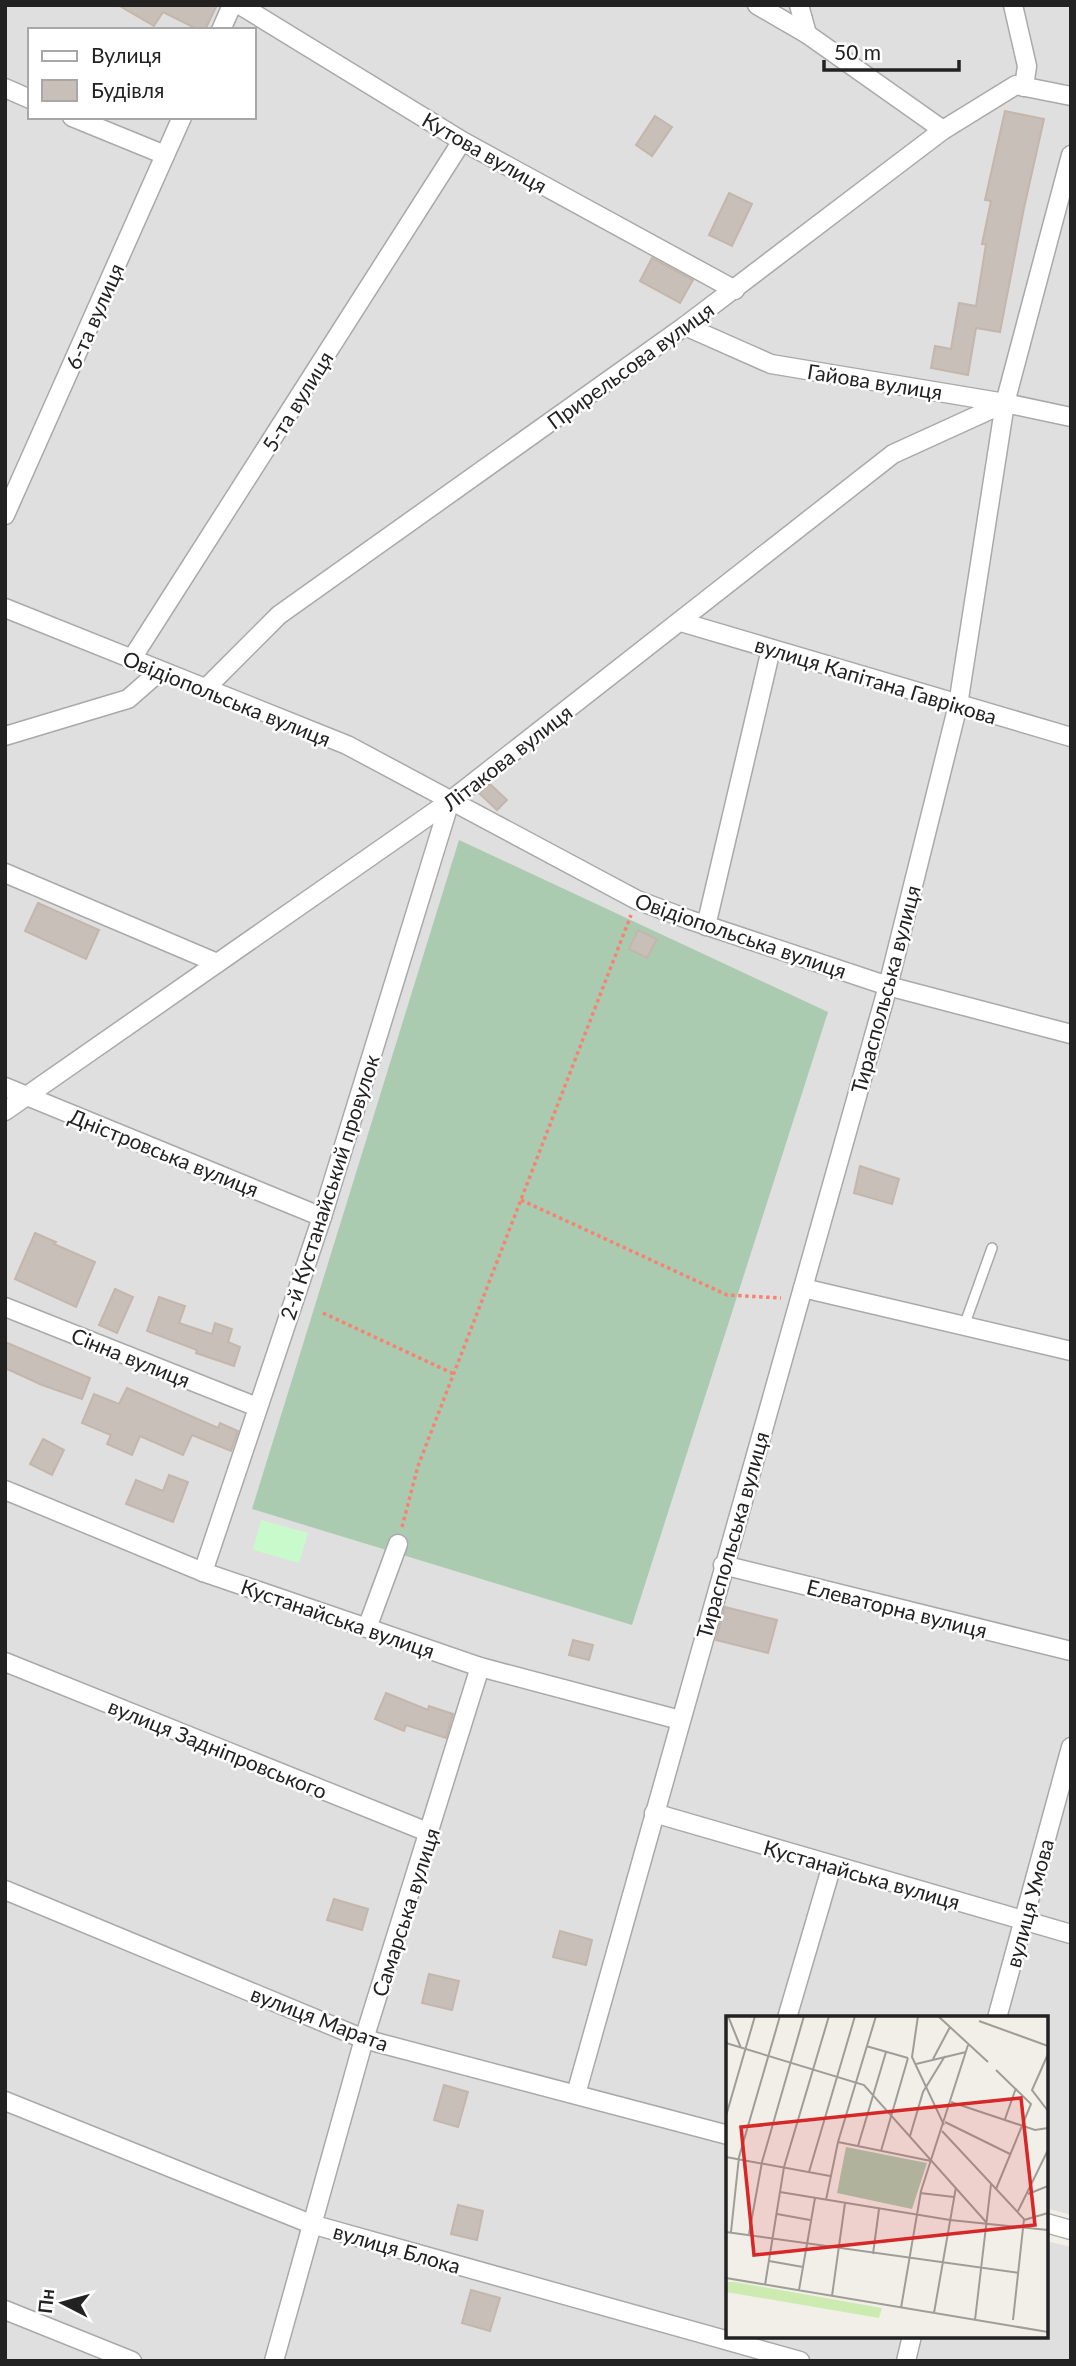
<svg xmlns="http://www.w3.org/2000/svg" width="1076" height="2366" font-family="Lato,sans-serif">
  <rect width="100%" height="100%" fill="#f2efe9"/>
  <!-- residential -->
  <g fill="#e0dfdf" fill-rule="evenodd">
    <path d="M5,5H1071V2215L1046,2208V2018H728V2336H902L895,2361H5ZM30,30H254V117H30Z"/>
    <polygon points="1046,2241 1071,2247 1071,2361 917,2361 923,2336 1046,2336"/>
  </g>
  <!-- cemetery -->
  <polygon fill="#aacbaf" points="459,840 828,1012 632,1625 252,1509"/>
  <!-- park -->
  <polygon fill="#c8facc" points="261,1520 308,1533 299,1563 253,1550"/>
  <!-- building -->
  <g fill="#c7bfb8" stroke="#c4b6ab" stroke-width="2">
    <polygon points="118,5 217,5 205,30 199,30 163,12 154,26"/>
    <polygon points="1005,111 1044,119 1024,208 1000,332 976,328 968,375 931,368 935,346 951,349 959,303 976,306 986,244 982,244 991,201 985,200"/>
    <polygon points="655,116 672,127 652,156 636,145"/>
    <polygon points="729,193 752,204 732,246 709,235"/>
    <polygon points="652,258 693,280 680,303 640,281"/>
    <polygon points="490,784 507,800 497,810 479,793"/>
    <polygon points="38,903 99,930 86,959 25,931"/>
    <polygon points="638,930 657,939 647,958 629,949"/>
    <polygon points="860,1166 899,1179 892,1204 854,1193"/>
    <polygon points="35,1233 56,1242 54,1244 95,1262 76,1307 15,1279"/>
    <polygon points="115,1289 133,1297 117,1333 99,1325"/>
    <polygon points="159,1297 185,1306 179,1323 212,1334 215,1323 232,1329 228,1342 240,1347 234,1366 196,1353 197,1350 147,1331"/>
    <polygon points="5,1342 90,1378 82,1399 42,1385 5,1368"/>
    <polygon points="127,1388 218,1428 220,1423 238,1431 231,1451 192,1435 183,1455 140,1436 132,1455 107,1444 111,1435 82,1423 94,1394 119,1404"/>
    <polygon points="43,1439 64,1450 52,1475 30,1464"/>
    <polygon points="169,1475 188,1482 173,1522 126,1504 136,1480 163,1491"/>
    <polygon points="725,1607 777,1620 768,1653 716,1640"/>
    <polygon points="573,1640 593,1645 589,1660 569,1655"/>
    <polygon points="386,1693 428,1710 429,1706 453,1714 446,1738 406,1725 404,1731 375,1719"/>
    <polygon points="334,1899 368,1909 362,1930 327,1920"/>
    <polygon points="560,1931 592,1940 586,1965 553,1957"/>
    <polygon points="429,1974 459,1981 452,2010 422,2003"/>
    <polygon points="444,2085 468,2092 458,2127 434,2120"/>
    <polygon points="458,2205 483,2211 477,2240 451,2234"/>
    <polygon points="471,2290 500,2298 490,2331 462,2323"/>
  </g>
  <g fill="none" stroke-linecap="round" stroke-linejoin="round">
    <defs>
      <polyline id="service" points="964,1326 992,1248"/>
      <g id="minor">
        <polyline points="240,5 462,141 735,290"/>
        <polyline points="757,5 807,34 943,130"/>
        <polyline points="799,5 807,34"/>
        <polyline points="1013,5 1027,66 1024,87"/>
        <polyline points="221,30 232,5"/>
        <polyline points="5,88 30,99"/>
        <polyline points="72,117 165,155"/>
        <polyline points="685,326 771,364 1005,403 1071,417"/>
        <polyline points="5,515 182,117"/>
        <polyline points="5,608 347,745 637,900 690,920 888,986 1071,1034"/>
        <polyline points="681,622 1071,737"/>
        <polyline points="131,660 462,141"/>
        <polyline points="206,688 279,615 685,326 943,130 1016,85 1071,96"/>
        <polyline points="5,736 128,699 160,671"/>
        <polyline points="5,873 217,963"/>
        <polyline points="706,926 771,649"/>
        <polyline points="5,1087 322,1217"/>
        <polyline points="5,1111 450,801 893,454 1005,403"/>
        <polyline points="803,1288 1071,1351"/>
        <polyline points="5,1307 257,1407"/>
        <polyline points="5,1490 203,1572 367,1628 480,1667 680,1720"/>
        <polyline points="723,1565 1071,1651"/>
        <polyline points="203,1572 322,1217 450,801"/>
        <polyline points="367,1628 398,1544"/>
        <polyline points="5,1662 430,1833"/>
        <polyline points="654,1813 1071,1934"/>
        <polyline points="5,1890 364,2039 728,2135"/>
        <polyline points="787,2018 832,1865"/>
        <polyline points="997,2018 1071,1747"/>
        <polyline points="576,2094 888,986 958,705 1005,403 1071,155"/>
        <polyline points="5,2101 311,2224 800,2361"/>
        <polyline points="1046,2223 1071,2230"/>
        <polyline points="5,2310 132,2361"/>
        <polyline points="274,2361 364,2039 480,1667"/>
        <polyline points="906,2361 912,2336"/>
      </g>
    </defs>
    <!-- service casing -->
    <use href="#service" stroke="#a9a9a9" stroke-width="12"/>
    <!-- minor casing -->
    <use href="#minor" stroke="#a9a9a9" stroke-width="21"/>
    <!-- path -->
    <g stroke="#fa8072" stroke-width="3.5" stroke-dasharray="3.5 3.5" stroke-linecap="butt">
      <polyline points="521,1200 727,1295 781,1298"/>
      <polyline points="323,1313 454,1374"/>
      <polyline points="402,1527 418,1466 631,915"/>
    </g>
    <!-- service -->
    <use href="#service" stroke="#fff" stroke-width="9"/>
    <!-- minor -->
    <use href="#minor" stroke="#fff" stroke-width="18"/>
  </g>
  <g text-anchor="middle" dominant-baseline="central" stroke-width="5" stroke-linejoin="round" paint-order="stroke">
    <!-- street labels -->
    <g font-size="21" fill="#222" stroke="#fff">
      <text transform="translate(485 152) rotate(30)">Кутова вулиця</text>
      <text transform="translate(94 316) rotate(-66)">6-та вулиця</text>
      <text transform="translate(630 365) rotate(-36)">Прирельсова вулиця</text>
      <text transform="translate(875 381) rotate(9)">Гайова вулиця</text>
      <text transform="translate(297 401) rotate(-58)">5-та вулиця</text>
      <text transform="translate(876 680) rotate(17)">вулиця Капітана Гаврікова</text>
      <text transform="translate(227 698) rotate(22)">Овідіопольська вулиця</text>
      <text transform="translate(507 757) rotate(-38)">Літакова вулиця</text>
      <text transform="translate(741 935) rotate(19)">Овідіопольська вулиця</text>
      <text transform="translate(885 989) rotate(-75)">Тираспольська вулиця</text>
      <text transform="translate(164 1152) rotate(22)">Дністровська вулиця</text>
      <text transform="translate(329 1187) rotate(-72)">2-й Кустанайський провулок</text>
      <text transform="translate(131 1357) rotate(22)">Сінна вулиця</text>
      <text transform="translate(732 1535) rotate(-74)">Тираспольська вулиця</text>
      <text transform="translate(897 1608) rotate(14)">Елеваторна вулиця</text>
      <text transform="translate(338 1618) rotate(19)">Кустанайська вулиця</text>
      <text transform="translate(218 1748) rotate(22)">вулиця Задніпровського</text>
      <text transform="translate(862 1874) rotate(16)">Кустанайська вулиця</text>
      <text transform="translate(1029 1903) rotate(-75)">вулиця Умова</text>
      <text transform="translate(405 1912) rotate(-72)">Самарська вулиця</text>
      <text transform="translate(320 2018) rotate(21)">вулиця Марата</text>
      <text transform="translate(397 2248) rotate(16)">вулиця Блока</text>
    </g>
  </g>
  <!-- overview -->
  <g transform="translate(726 2016)">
    <rect width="322" height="322" fill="#f2efe9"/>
    <path d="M0,266H9L156,292L153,302L0,276Z" fill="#cdebb0"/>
    <path d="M120,131L201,147L186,193L111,177Z" fill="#aacbaf"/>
    <path fill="none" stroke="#9f9d99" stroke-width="2" d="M2,0L15,32M192,0L186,41L218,109M212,0L262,46M253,5L322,30M0,27L138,69L260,206M140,30L182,42M322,38L306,74L322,95M207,43L224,11M190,48L240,36M225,86L309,114L322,112M0,100L29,0M279,103L290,72M219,106L284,138M216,115L298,203L287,304M184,120L197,76L219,40M112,126L205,145M132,130L160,36M155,135L182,42M0,141L104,160M83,156L129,0M270,173L305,88L270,54M54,176L224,204L322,214M194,177L228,181M302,178L322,170M100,184L112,126L150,0M292,195L322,134M51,198L84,204M298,204L322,197M0,216L293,257M5,216L13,141L54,0M23,218L36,146L78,0M147,238L153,193M43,245L77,251M0,262L322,316M39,269L58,151L103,0M73,274L89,182M106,280L119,187M175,292L195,175L242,29M208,297L230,171M249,304L265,168"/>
    <path fill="#d62828" fill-opacity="0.15" stroke="#d62828" stroke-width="3.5" d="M295,82L309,209L28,239L15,111Z"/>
    <rect width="322" height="322" fill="none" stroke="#222" stroke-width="3.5"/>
  </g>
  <!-- border -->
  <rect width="1076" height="2366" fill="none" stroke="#222222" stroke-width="14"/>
  <!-- legend -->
  <rect x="28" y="28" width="228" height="91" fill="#ffffff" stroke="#a7a7a7" stroke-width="2"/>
  <rect x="42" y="51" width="35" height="10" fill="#ffffff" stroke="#a7a7a7" stroke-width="2"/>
  <text x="91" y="63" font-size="21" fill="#222222">Вулиця</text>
  <rect x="42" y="80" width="35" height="21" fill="#c7bfb8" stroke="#a7a7a7" stroke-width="2"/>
  <text x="91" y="98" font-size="21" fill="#222222">Будівля</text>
  <!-- north arrow -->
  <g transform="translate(63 2303) rotate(276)" stroke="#ffffff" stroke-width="5" paint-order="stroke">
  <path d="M0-5L12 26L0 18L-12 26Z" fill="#222222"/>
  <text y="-10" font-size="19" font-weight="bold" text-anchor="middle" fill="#222222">Пн</text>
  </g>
  <!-- scale -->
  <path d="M824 60v10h135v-10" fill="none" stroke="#222222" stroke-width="3.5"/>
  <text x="834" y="60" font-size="21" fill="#222222" stroke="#ffffff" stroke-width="5" paint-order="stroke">50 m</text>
</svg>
